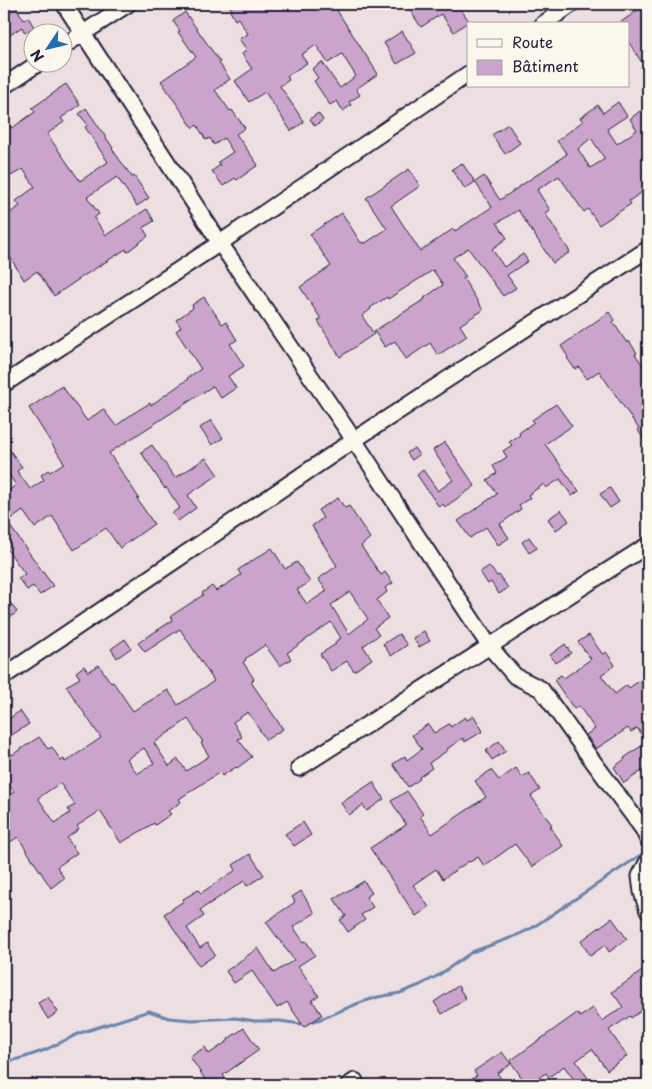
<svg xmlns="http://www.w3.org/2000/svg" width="652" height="1089" font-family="'Playpen Sans',sans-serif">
  <rect width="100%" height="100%" fill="#eddee2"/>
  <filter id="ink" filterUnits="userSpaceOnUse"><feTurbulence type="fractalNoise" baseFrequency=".02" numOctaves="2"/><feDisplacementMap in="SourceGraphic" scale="10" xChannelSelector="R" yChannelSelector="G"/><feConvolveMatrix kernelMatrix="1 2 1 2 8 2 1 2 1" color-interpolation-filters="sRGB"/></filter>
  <g filter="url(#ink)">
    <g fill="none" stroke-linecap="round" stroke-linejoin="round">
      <!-- stream -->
      <g stroke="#6b85ab" stroke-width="3">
        <polyline points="310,1022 321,1019 359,1003 378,997 400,993 420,985 439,975 472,952 513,937 532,928 648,850"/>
        <polyline points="4,1063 25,1057 45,1050 80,1033 149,1011 169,1018 192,1020 235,1018 255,1021 280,1021 301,1024 304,1023"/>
      </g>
    </g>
    <!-- building -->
    <g fill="#cba4cb" stroke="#22223b" fill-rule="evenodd">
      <polygon points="11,4 14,4 24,20 28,17 34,27 25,33 22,27 4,39 4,8"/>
      <polygon points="228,4 345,4 336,9 378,74 356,89 360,95 349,102 351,105 343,111 337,101 330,105 314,81 318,78 312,69 322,62 340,88 356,76 342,54 328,63 316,45 301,55 307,63 287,76 289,80 280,86 304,122 291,131 265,92 249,102 235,81 252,69 242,54 247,50 239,39 248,34 238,18 235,20 230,11 232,10"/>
      <polygon points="406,4 428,4 431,8 437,4 457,4 469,21 454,32 441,14 421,27"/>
      <polygon points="647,4 648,4 648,72 628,41 628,24 618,24"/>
      <polygon points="185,12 220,62 219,63 230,79 215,90 230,111 232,110 245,128 236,134 258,165 237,180 235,178 223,186 212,171 220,165 218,162 233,152 224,138 214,145 210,138 206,140 197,125 193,128 161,81 196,57 178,32 180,31 173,21"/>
      <polygon points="402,31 416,53 397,64 384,43"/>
      <polygon points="66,84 80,105 61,118 64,122 47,134 80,181 108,162 85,127 88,125 79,114 86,108 113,148 112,149 132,177 134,176 149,198 137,206 117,177 87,197 99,214 94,218 106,235 147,209 154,221 143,228 148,236 127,252 126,249 85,275 54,296 37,271 24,280 4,247 4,215 7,215 20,206 16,201 35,187 23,169 11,176 4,165 4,116 12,128 35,112 32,108 58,90 58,89"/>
      <path d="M618,102L627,116L607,129L617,144L637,130L630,119L640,111L641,112L648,107V188L629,201L631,204L599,225L588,209L584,212L559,176L537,190L550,210L545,213L570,252L553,263L518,210L497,223L507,238L492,249L504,267L523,254L528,261L507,275L516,288L503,296L468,248L453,258L466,277L463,278L483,310L460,325L467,336L438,355L430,343L406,359L395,341L385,347L374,331L425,299L424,298L443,285L433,270L388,299L387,297L370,308L371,309L362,316L374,334L340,357L318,321L321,319L300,287L331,266L310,234L342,213L361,243L363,242L364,244L387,229L366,198L409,169L420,186L391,206L420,251L453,229L455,231L492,207L475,182L484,176L500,200L567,154L557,141L583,121L580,118L598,105L603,113ZM591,138L605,159L590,168L578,149Z"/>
      <polygon points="318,113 323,120 315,126 310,119"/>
      <polygon points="508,124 520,143 505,154 492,135"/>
      <polygon points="462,163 475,182 465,189 452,169"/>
      <polygon points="204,297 222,324 226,322 237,340 230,344 244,366 228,376 236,388 221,398 213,386 109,453 139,498 137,499 154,524 120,548 106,528 74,550 52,516 35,528 23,511 7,522 53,586 40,595 33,586 27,590 18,578 25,574 4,545 4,494 16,485 4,468 4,442 22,467 17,471 30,489 44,480 41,475 48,470 50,472 64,463 29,408 62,386 87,421 103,409 116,426 132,414 150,403 151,405 188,379 187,378 201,369 176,331 181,327 176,320 193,308 192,305"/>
      <polygon points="609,312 615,320 613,322 627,343 629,341 637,353 635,354 648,373 648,446 638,430 639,429 599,371 587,379 579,367 575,369 567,358 568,357 561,346"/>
      <polygon points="556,404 572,426 545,444 579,491 572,496 560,479 546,488 544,484 528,495 530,498 519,505 521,509 500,524 509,538 498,545 486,527 470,538 458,521 497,494 487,480 497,473 493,466 507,457 503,451 512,445 509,442 520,435 519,433 534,422 532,420"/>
      <polygon points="211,420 223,438 212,445 200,428"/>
      <polygon points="445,442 475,486 445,507 443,504 439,507 417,475 423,470 438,491 453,480 433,450"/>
      <polygon points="152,445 175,478 206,458 218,475 188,495 196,508 178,521 172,513 180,508 166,487 165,489 141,452"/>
      <polygon points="414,448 419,455 412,460 407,453"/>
      <polygon points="610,488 619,502 610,508 600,494"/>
      <path d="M338,498L345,508L349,506L370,538L361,546L381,575L385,572L393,583L385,588L387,592L377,600L388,618L374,628L379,635L363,646L372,659L354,671L347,661L331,671L320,654L336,644L335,642L341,638L331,622L287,653L291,659L280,666L265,645L245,659L246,660L243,662L254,679L251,682L283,729L266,740L248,712L233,722L242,737L238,739L252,757L237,768L236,767L222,776L220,772L179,799L181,802L168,811L171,814L155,825L154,823L121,843L100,811L77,826L79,829L67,838L77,853L57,867L64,878L51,888L18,837L4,846V824L7,821L4,816V799L14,792L4,777V743L12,755L39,737L48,749L52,747L61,761L64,759L65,762L101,738L66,686L80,678L76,672L84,666L88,672L99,665L111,683L113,682L133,711L168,690L178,705L214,681L180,629L145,652L138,643L173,620L171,616L203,595L202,593L212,586L216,591L241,575L238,570L272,548L285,569L297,562L310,582L297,590L307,604L327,591L318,579L337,566L312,526L323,518L318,510ZM350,592L368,619L349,634L331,605ZM188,719L203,742L201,743L209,756L186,771L178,759L169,766L154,743ZM144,748L154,763L137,774L127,759ZM60,783L75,805L68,809L70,813L55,823L38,798Z"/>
      <polygon points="561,510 569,521 556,530 548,519"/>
      <polygon points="529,537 537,548 529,553 522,542"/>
      <polygon points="489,566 497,576 499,575 508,588 499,594 491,582 488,584 480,572"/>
      <polygon points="4,594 17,612 4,622"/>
      <polygon points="424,631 430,641 419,647 413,638"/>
      <polygon points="399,634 407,645 391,656 383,644"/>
      <polygon points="589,635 603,655 606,652 615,665 601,675 615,694 627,685 629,688 648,675 648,765 645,768 645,769 624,783 614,767 625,759 624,758 647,742 637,728 631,732 628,728 596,749 586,735 595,729 579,706 574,709 554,680 561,675 564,678 591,659 578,642"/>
      <polygon points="125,639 131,648 117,658 111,649"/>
      <polygon points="565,644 571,653 556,663 550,655"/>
      <polygon points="20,711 29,724 4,740 4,722"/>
      <polygon points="474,716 483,731 465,742 463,738 447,749 448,750 429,763 432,768 419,777 420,779 408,787 393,764 405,756 407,760 422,749 412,735 428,724 434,733 449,724 451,727 465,717 467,720"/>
      <polygon points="499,741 506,751 492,760 486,751"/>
      <polygon points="516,768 522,777 529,773 535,782 540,790 531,796 552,825 550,826 563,846 532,867 515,844 484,866 478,857 470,862 469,861 443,879 436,869 413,885 429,907 416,916 370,848 406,825 391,801 407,791 423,814 420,816 432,834 486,797 475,781 491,770 499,780"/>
      <polygon points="373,782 384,799 367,811 363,805 349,815 341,803"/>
      <polygon points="303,822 311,835 294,846 285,834"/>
      <polygon points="250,854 264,875 247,886 244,881 200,910 204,916 187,928 200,948 207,943 215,955 199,966 164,914 184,901 183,899 190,895 198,890 201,893 236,870 233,865"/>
      <polygon points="364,881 372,893 366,897 373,907 361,915 365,920 348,932 340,920 346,916 334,899"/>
      <polygon points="301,891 315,913 293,927 304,942 306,941 315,955 298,966 319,996 312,1000 322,1015 304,1027 287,1002 277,1008 252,971 234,983 226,971 258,948 274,973 294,960 266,922 295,902 292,897"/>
      <polygon points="612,918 627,939 609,952 605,945 590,956 581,941"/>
      <polygon points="648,967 648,1006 631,1018 630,1016 609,1030 627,1056 607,1070 592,1049 576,1061 590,1081 583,1085 578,1085 564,1066 549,1077 546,1073 527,1085 510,1061 577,1013 580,1017 593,1008 602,1021 623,1007 612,992"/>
      <polygon points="458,986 466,999 442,1014 434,1002"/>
      <polygon points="48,997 58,1012 48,1019 38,1003"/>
      <polygon points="244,1028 259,1050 223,1075 229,1085 209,1085 190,1057 205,1047 209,1054 229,1040 228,1039"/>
      <polygon points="502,1052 511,1064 497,1073 506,1085 463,1085 477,1075 474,1071"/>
    </g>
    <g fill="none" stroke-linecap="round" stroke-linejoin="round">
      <defs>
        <g id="minor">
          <polyline points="64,4 220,243 354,440 490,647 515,676 541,689 584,749 643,829 648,840"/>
          <polyline points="543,24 572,4"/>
          <polyline points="62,47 128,4"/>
          <polyline points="4,86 40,62"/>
          <polyline points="4,384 220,243 468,74"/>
          <polyline points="4,676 354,440 648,249"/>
          <polyline points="299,768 648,545"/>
          <polyline points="648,861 640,876 642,892 648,911"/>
          <polyline points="349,1085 355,1081"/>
        </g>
      </defs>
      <!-- minor casing -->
      <use href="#minor" stroke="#22223b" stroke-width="19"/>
      <!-- minor -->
      <use href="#minor" stroke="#fbf7ec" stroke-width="15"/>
    </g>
  </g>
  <!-- margin -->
  <rect width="652" height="1089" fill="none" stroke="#fbf7ec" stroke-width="20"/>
  <rect x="10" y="10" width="632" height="1069" fill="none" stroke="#22223b" stroke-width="2" filter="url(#ink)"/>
  <!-- legend -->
  <rect x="467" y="22" width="162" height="65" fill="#fbf7ec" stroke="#a4a2a5"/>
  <rect x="477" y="39" width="25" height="8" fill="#fbf7ec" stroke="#a4a2a5"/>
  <text x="512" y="48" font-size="15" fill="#22223b">Route</text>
  <rect x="477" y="60" width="25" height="15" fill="#cba4cb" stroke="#a4a2a5"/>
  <text x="512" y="72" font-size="15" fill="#22223b">Bâtiment</text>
  <!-- north arrow -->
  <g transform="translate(48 48) rotate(235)"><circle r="24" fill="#fbf7ec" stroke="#a4a2a5"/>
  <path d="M0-4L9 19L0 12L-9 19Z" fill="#1f6fb2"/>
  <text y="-8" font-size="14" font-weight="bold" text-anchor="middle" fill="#22223b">N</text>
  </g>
</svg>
